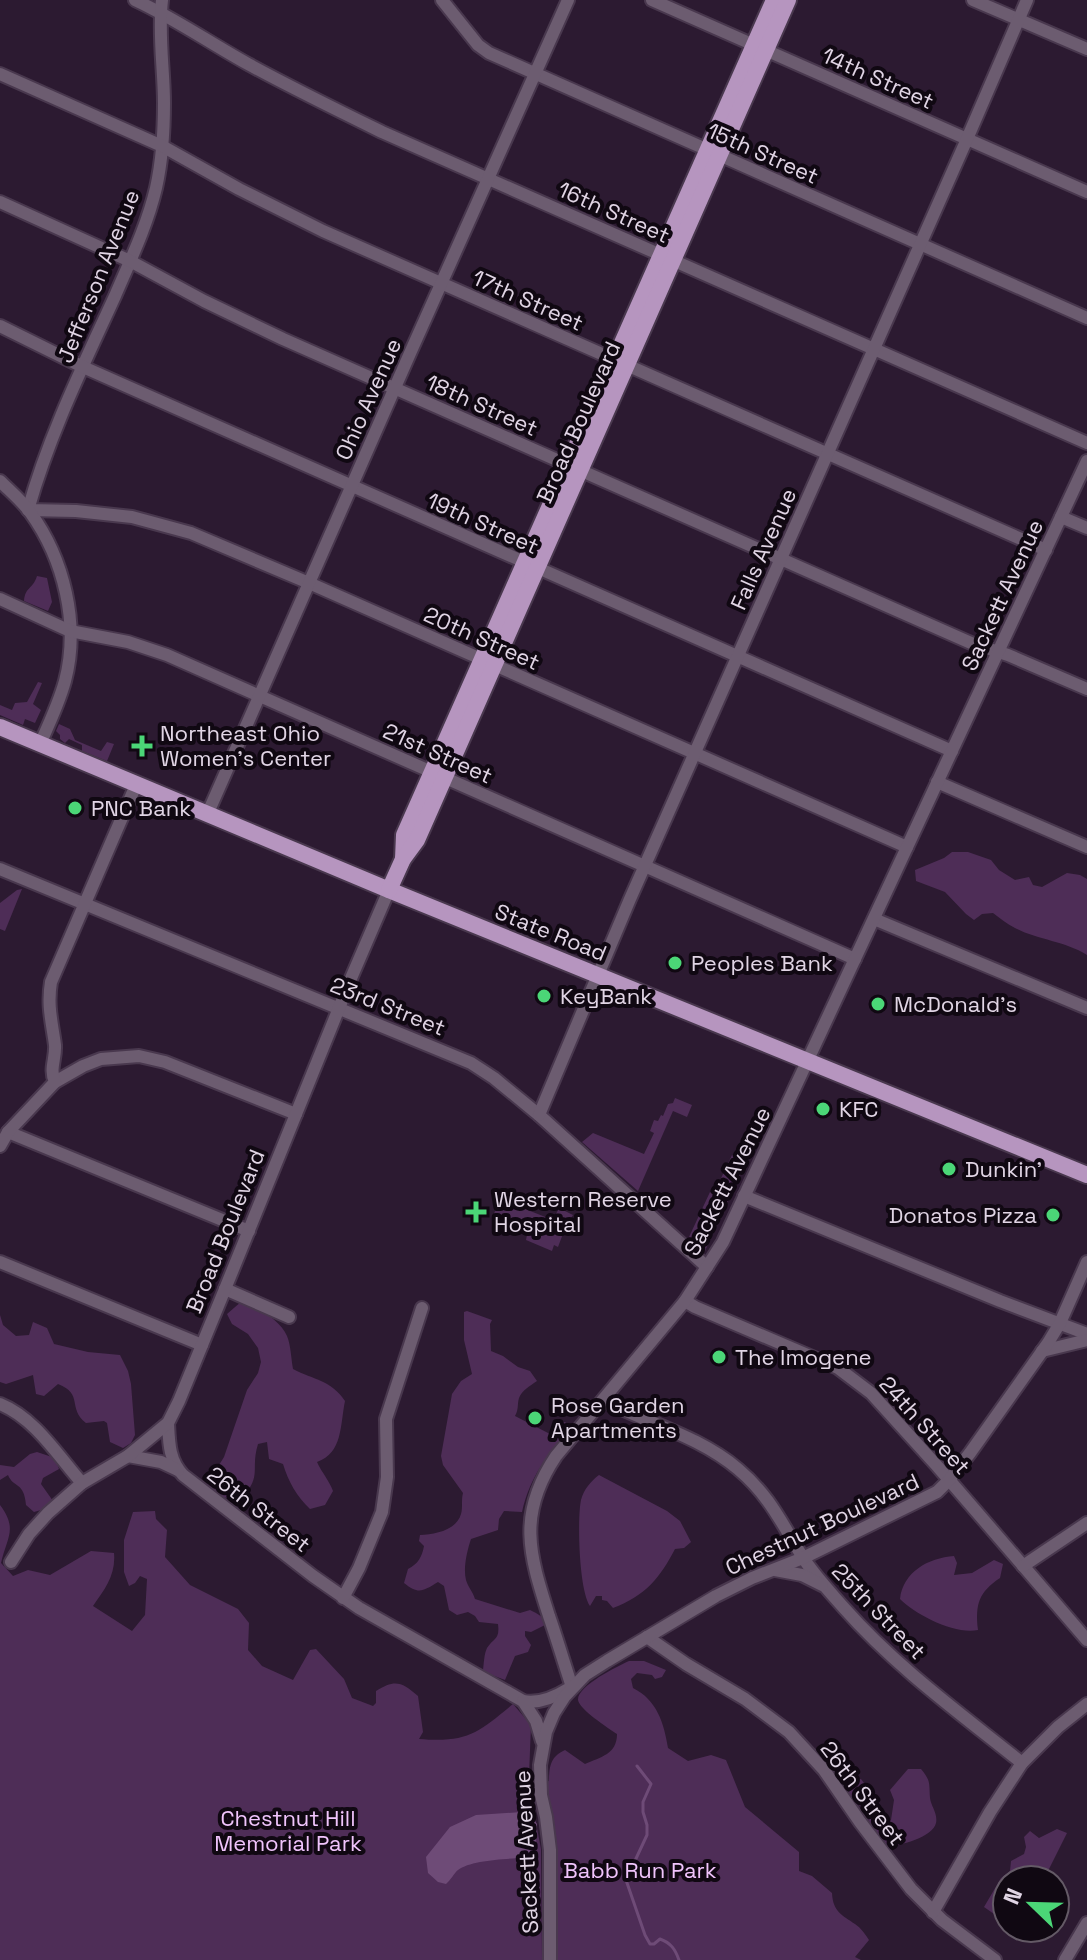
<svg xmlns="http://www.w3.org/2000/svg" width="1087" height="1960" font-family="'Space Grotesk',sans-serif">
  <rect width="100%" height="100%" fill="#2c1a31"/>
  <!-- green -->
  <g fill="#4e2d57">
    <path d="M37,576L47,578L52,602L48,611L24,601C25,587 33,589 37,576Z"/>
    <polygon points="38,682 42,683 33,704 41,710 35,723 25,719 23,725 0,715 0,705 12,710 15,703 27,702"/>
    <polygon points="59,724 70,729 75,740 101,751 107,742 114,744 107,761 82,751 82,745 69,739 65,743 60,739 60,735 56,731"/>
    <path d="M952,852H968L991,860L999,870L1015,880L1029,877L1033,885L1042,887L1067,873L1080,875L1087,879V955C1065,941 1038,940 1015,928C1007,924 1000,918 993,913L982,914L974,920L966,914L945,892L916,881L915,870L944,858Z"/>
    <polygon points="22,889 5,931 0,929 0,903 17,890"/>
    <polygon points="675,1098 692,1105 687,1117 673,1111 638,1191 582,1142 593,1133 644,1154 654,1133 650,1131 654,1120 658,1121 661,1115 663,1116 668,1104 673,1103"/>
    <polygon points="732,1155 746,1162 705,1251 689,1237 710,1192 714,1193"/>
    <polygon points="500,1199 553,1220 559,1208 573,1215 567,1225 563,1224 561,1229 564,1231 558,1247 554,1245 552,1251 526,1240 527,1235 498,1224 500,1219 493,1216"/>
    <path d="M242,1301C257,1306 281,1321 287,1336C291,1346 291,1358 293,1369C314,1380 331,1380 345,1401C340,1425 343,1453 317,1462C322,1473 329,1480 333,1491L325,1505L310,1509C297,1497 288,1481 283,1464L269,1459L267,1442L258,1444C250,1470 263,1475 241,1499L217,1497L206,1486L224,1457L247,1390L258,1373L261,1362L258,1348L248,1334L232,1324L227,1314Z"/>
    <path d="M467,1311L492,1320L490,1324L491,1351L503,1356L518,1367L530,1371L537,1381C530,1386 522,1390 519,1398C517,1405 519,1409 515,1416L550,1434L561,1423L565,1422L570,1427C548,1455 530,1476 522,1512L504,1511L499,1519L498,1530L471,1539C467,1551 463,1568 466,1580C468,1587 473,1592 475,1599L520,1613L530,1610C538,1614 544,1616 545,1625L531,1632L525,1631V1636L531,1645L528,1652L515,1656L505,1680L489,1674L483,1670C484,1663 484,1654 487,1648C494,1637 500,1640 498,1624L479,1622L475,1616L468,1612L457,1615L449,1610L444,1586L438,1582C423,1591 419,1595 404,1583L408,1569C418,1564 422,1557 424,1546L419,1541L420,1535C435,1534 456,1531 461,1514C463,1507 461,1500 463,1493L443,1465L441,1456L452,1394L461,1381L472,1374L464,1340V1312Z"/>
    <path d="M0,1315L3,1325L16,1336L29,1335L33,1322L47,1328L54,1344L88,1352L120,1355L128,1371L131,1384L135,1435L131,1443L123,1448L110,1442L107,1423L104,1421L86,1423C67,1408 84,1394 58,1384L44,1396L36,1394L33,1375L6,1384L0,1382Z"/>
    <path d="M37,1452L55,1458L59,1469L43,1478L41,1484L53,1501L48,1508L34,1512L26,1505C24,1481 14,1489 8,1475L0,1480V1465L14,1467L30,1454Z"/>
    <path d="M599,1475L667,1511L680,1521L691,1542L684,1548L675,1549C660,1578 645,1596 613,1608L607,1601L602,1600V1596H596L590,1606C579,1591 577,1519 581,1500C584,1489 591,1481 599,1475Z"/>
    <path d="M0,1505C18,1529 7,1537 1,1563L13,1576L28,1570L50,1575L91,1551L114,1553C116,1575 105,1589 93,1606L132,1631L145,1615L147,1579L140,1576L135,1583L129,1586L124,1572V1540L133,1512L155,1511L156,1519L167,1530L165,1557L190,1585L238,1609L249,1623L248,1650L262,1666L293,1680L310,1650L316,1649L344,1679L352,1698L373,1706L376,1703V1691C395,1679 402,1682 418,1696L423,1732L419,1739C467,1743 478,1733 513,1704L531,1725L529,1776C534,1781 535,1791 531,1797L541,1849L542,1960H0Z"/>
    <path d="M954,1556L957,1563L954,1575L972,1573L994,1560L1003,1564L1000,1578C979,1592 975,1604 978,1630C955,1635 916,1615 900,1599C903,1572 928,1558 954,1556Z"/>
    <path d="M629,1661H644L666,1670L662,1677L655,1679L652,1675L637,1673L631,1679L633,1688C657,1700 664,1723 668,1748L688,1761L711,1755L726,1760L745,1807L799,1852V1871L812,1876L832,1893C833,1912 842,1915 855,1924C861,1928 865,1934 869,1940L855,1957L861,1960H550L540,1784L549,1781C549,1766 551,1756 565,1750L585,1764C601,1757 617,1754 617,1734C608,1728 579,1709 578,1700C577,1686 618,1666 629,1661Z"/>
    <path d="M908,1769H921C931,1781 929,1783 930,1798C931,1806 938,1814 936,1823C933,1837 900,1846 887,1846L883,1838H874L867,1814L849,1795L843,1781L861,1779C868,1788 871,1795 875,1805C877,1812 882,1816 885,1823L887,1824L891,1820L894,1800L890,1790Z"/>
    <polygon points="1057,1829 1067,1833 1046,1875 1046,1880 1007,1880 1007,1923 984,1907 1001,1878 1010,1871 1011,1861 1024,1854 1026,1847 1024,1837 1030,1831 1039,1838"/>
  </g>
  <!-- water -->
  <path fill="#6e4b77" d="M522,1812L532,1814V1817L537,1824L535,1858C516,1858 472,1859 458,1870C454,1873 451,1880 446,1884L438,1882L428,1873L426,1857L450,1827L476,1815Z"/>
  <g fill="none" stroke-linecap="round" stroke-linejoin="round">
    <!-- stream -->
    <path stroke="#6e4b77" stroke-width="3" d="M637,1766L651,1784L643,1802V1812L647,1825V1835L626,1880L645,1935L650,1944H654L660,1939C671,1943 675,1949 679,1960"/>
    <defs>
      <g id="minor">
        <path d="M135,0C174,18 210,43 248,64C292,88 337,110 382,132L1087,443"/>
        <path d="M162,0C158,35 164,69 164,103C164,131 162,161 156,188C147,226 130,261 115,296C83,366 49,435 28,510L76,511L132,517L191,533L309,583L907,847"/>
        <polyline points="442,0 478,45 489,53 1087,318"/>
        <polyline points="652,0 1087,192"/>
        <polyline points="973,0 1087,49"/>
        <polyline points="0,74 162,146 239,189 323,231 1046,550"/>
        <polyline points="0,202 130,261 204,301 283,339 971,643 1008,655 1087,689"/>
        <polyline points="0,326 83,367 952,751"/>
        <path d="M0,481C10,491 21,500 30,512C64,559 80,624 65,681C59,703 49,724 40,744"/>
        <polyline points="1061,517 1087,528"/>
        <polyline points="0,599 70,631 128,642 167,655 855,959"/>
        <polyline points="937,782 1087,847"/>
        <polyline points="207,815 411,351 568,0"/>
        <polyline points="0,869 471,1063 494,1078 539,1115 707,1267"/>
        <polyline points="874,919 1087,1008"/>
        <polyline points="55,1082 83,1066 101,1059 139,1056 165,1062 296,1114"/>
        <polyline points="539,1115 630,899 967,139 1027,0"/>
        <polyline points="8,1132 249,1231"/>
        <path d="M0,1146L8,1132L55,1082C49,1069 56,1059 55,1045C52,1022 47,1006 51,982L136,785"/>
        <polyline points="744,1196 1000,1301 1087,1334"/>
        <polyline points="0,1262 202,1345"/>
        <polyline points="225,1289 289,1317"/>
        <polyline points="685,1301 695,1307 838,1368 871,1393 938,1467 1087,1640"/>
        <polyline points="1042,1351 1087,1340"/>
        <path d="M603,1400C647,1423 699,1436 738,1469C769,1495 781,1522 802,1556C813,1574 830,1592 844,1608C896,1667 961,1714 1022,1763"/>
        <path d="M0,1404C35,1418 58,1456 82,1483"/>
        <path d="M168,1423C169,1443 169,1460 183,1475L313,1576L359,1608L523,1701C538,1704 555,1697 568,1689"/>
        <polyline points="128,1456 161,1462 178,1470"/>
        <polyline points="11,1562 29,1534 48,1513 82,1483 128,1456 168,1423 179,1401 225,1289 352,976 389,890"/>
        <polyline points="1023,1566 1087,1523"/>
        <polyline points="775,1570 802,1575 822,1585"/>
        <polyline points="343,1598 359,1568 382,1512 387,1477 386,1419 422,1308"/>
        <polyline points="647,1637 686,1664 745,1699 789,1732 824,1770 860,1822 911,1889 942,1920 995,1960"/>
        <path d="M572,1687C564,1663 557,1639 549,1616C529,1554 517,1514 556,1456L685,1301L723,1242L1087,461"/>
        <polyline points="523,1701 536,1721 542,1741"/>
        <polyline points="933,1912 990,1812 1022,1763 1058,1727 1087,1704"/>
        <polyline points="550,1960 550,1850 546,1817 541,1795 540,1765 546,1732 554,1713 565,1696 585,1675 607,1661 716,1596 752,1578 803,1558 937,1492 949,1480 970,1453 1048,1343 1060,1323 1087,1262"/>
        <polyline points="1065,1960 1087,1923"/>
      </g>
      <g id="major">
        <polyline points="0,727 389,890 1087,1175"/>
        <polyline points="403,859 404,835 774,0"/>
        <polyline points="389,890 403,859 417,840 788,0"/>
      </g>
    </defs>
    <!-- minor casing -->
    <use href="#minor" stroke="#49384e" stroke-width="16"/>
    <!-- major casing -->
    <use href="#major" stroke="#49384e" stroke-width="20"/>
    <!-- minor -->
    <use href="#minor" stroke="#6c5c70" stroke-width="12"/>
    <!-- major -->
    <use href="#major" stroke="#b695bf" stroke-width="16"/>
  </g>
  <!-- markers -->
  <g fill="#4bd677" stroke="#100812" stroke-width="3">
    <path d="M138 734h8v8h8v8h-8v8h-8v-8h-8v-8h8z"/>
    <circle cx="75" cy="808" r="8"/>
    <circle cx="675" cy="963" r="8"/>
    <circle cx="544" cy="996" r="8"/>
    <circle cx="878" cy="1004" r="8"/>
    <circle cx="823" cy="1109" r="8"/>
    <circle cx="949" cy="1169" r="8"/>
    <path d="M472 1200h8v8h8v8h-8v8h-8v-8h-8v-8h8z"/>
    <circle cx="1053" cy="1215" r="8"/>
    <circle cx="719" cy="1357" r="8"/>
    <circle cx="535" cy="1418" r="8"/>
  </g>
  <g text-anchor="middle" dominant-baseline="central" stroke-width="8" stroke-linejoin="round" paint-order="stroke">
    <!-- street labels -->
    <g font-size="22" fill="#e1d5e5" stroke="#100812">
      <text transform="translate(878 78) rotate(24)">14th Street</text>
      <text transform="translate(763 153) rotate(24)">15th Street</text>
      <text transform="translate(614 212) rotate(24)">16th Street</text>
      <text transform="translate(98 276) rotate(-68)">Jefferson Avenue</text>
      <text transform="translate(528 300) rotate(24)">17th Street</text>
      <text transform="translate(368 399) rotate(-66)">Ohio Avenue</text>
      <text transform="translate(482 405) rotate(24)">18th Street</text>
      <text transform="translate(578 422) rotate(-66)">Broad Boulevard</text>
      <text transform="translate(483 523) rotate(24)">19th Street</text>
      <text transform="translate(763 549) rotate(-66)">Falls Avenue</text>
      <text transform="translate(1002 595) rotate(-65)">Sackett Avenue</text>
      <text transform="translate(482 638) rotate(24)">20th Street</text>
      <text transform="translate(438 753) rotate(24)">21st Street</text>
      <text transform="translate(551 932) rotate(22)">State Road</text>
      <text transform="translate(388 1006) rotate(22)">23rd Street</text>
      <text transform="translate(727 1181) rotate(-63)">Sackett Avenue</text>
      <text transform="translate(225 1231) rotate(-68)">Broad Boulevard</text>
      <text transform="translate(925 1425) rotate(48)">24th Street</text>
      <text transform="translate(259 1509) rotate(38)">26th Street</text>
      <text transform="translate(822 1524) rotate(-25)">Chestnut Boulevard</text>
      <text transform="translate(879 1611) rotate(46)">25th Street</text>
      <text transform="translate(863 1793) rotate(53)">26th Street</text>
      <text transform="translate(526 1852) rotate(-93)">Sackett Avenue</text>
    </g>
    <!-- poi labels -->
    <g font-size="22" fill="#e1d5e5" stroke="#100812" text-anchor="start">
      <text x="160" y="733">Northeast Ohio<tspan x="160" dy="25">Women's Center</tspan></text>
      <text x="91" y="808">PNC Bank</text>
      <text x="691" y="963">Peoples Bank</text>
      <text x="560" y="996">KeyBank</text>
      <text x="894" y="1004">McDonald's</text>
      <text x="839" y="1109">KFC</text>
      <text x="965" y="1169">Dunkin'</text>
      <text x="494" y="1199">Western Reserve<tspan x="494" dy="25">Hospital</tspan></text>
      <text x="1037" y="1215" text-anchor="end">Donatos Pizza</text>
      <text x="735" y="1357">The Imogene</text>
      <text x="551" y="1405">Rose Garden<tspan x="551" dy="25">Apartments</tspan></text>
    </g>
    <!-- park labels -->
    <g font-size="22" fill="#f0c4fc" stroke="#100812">
      <text x="288" y="1818">Chestnut Hill<tspan x="288" dy="25">Memorial Park</tspan></text>
      <text x="640" y="1870">Babb Run Park</text>
    </g>
  </g>
  <!-- north arrow -->
  <g transform="translate(1031 1904) rotate(293)"><circle r="38" fill="#100812" stroke="#645a66" stroke-width="2"/>
  <path d="M0-6L14 30L0 20L-14 30Z" fill="#4bd677"/>
  <text y="-12" font-size="22" font-weight="bold" text-anchor="middle" fill="#e1d5e5">N</text>
  </g>
</svg>
